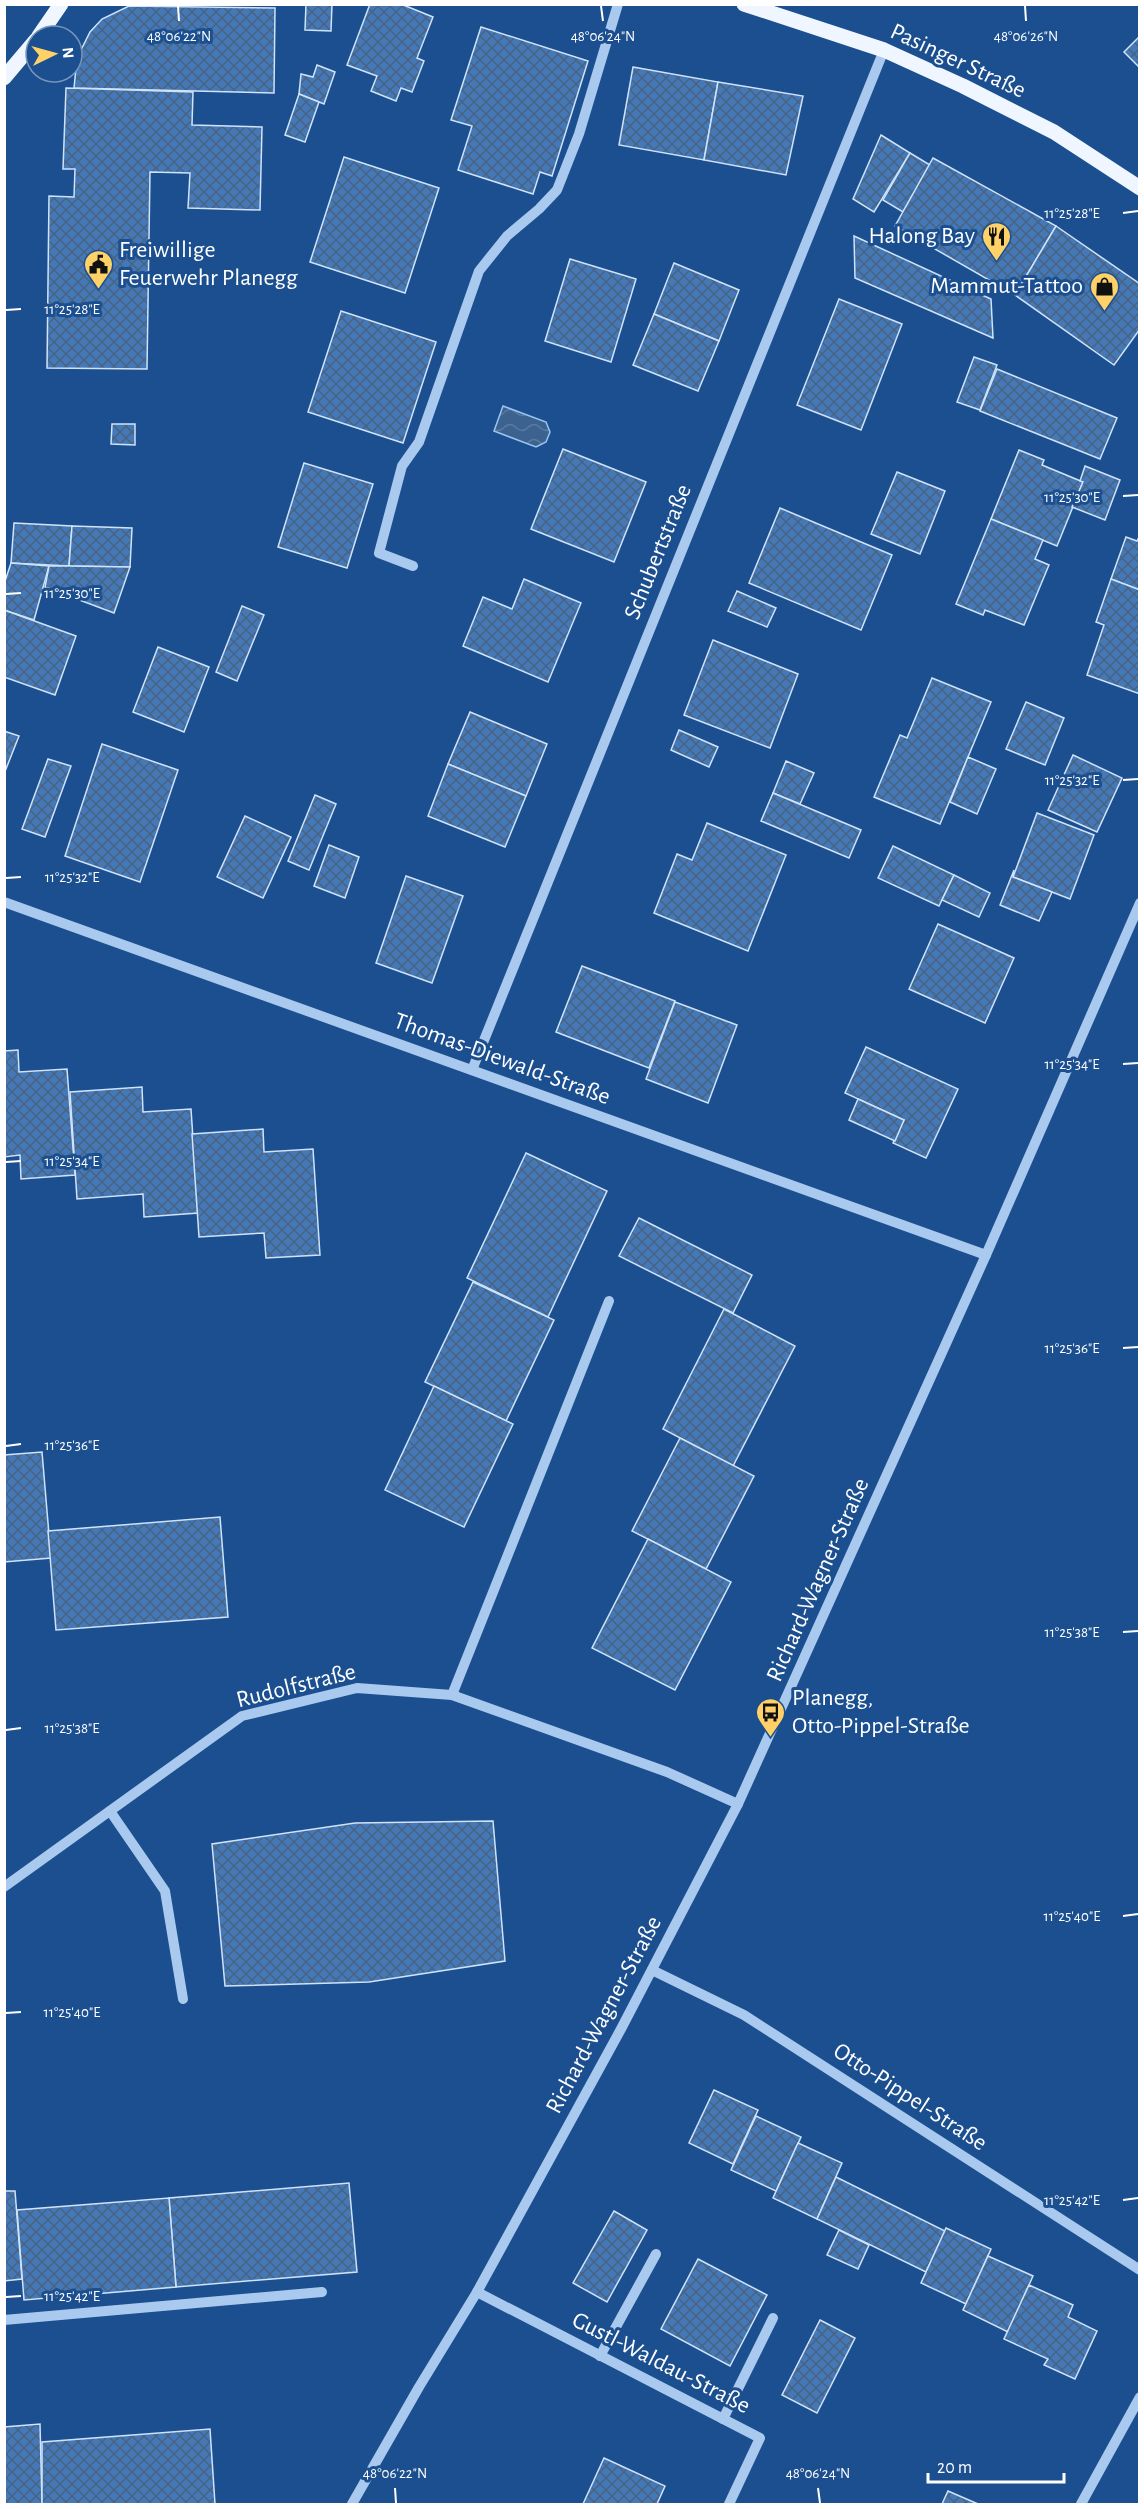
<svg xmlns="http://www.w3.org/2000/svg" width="1144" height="2509" font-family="'Alegreya Sans',sans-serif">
  <defs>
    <pattern id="water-waves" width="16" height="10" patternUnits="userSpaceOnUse" patternTransform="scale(1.5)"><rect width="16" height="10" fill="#3c6290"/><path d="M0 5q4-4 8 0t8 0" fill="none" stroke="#597aa1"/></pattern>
    <pattern id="building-cross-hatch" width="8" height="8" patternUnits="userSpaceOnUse" patternTransform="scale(1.5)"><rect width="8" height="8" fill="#4478b7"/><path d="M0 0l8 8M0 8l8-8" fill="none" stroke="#486282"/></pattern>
  </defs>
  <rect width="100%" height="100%" fill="#1b4f8f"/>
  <!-- water -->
  <polygon fill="url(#water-waves)" stroke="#9cc4f0" stroke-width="1.5" points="503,406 546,422 550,432 546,442 536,447 494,431"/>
  <!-- building -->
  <g fill="url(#building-cross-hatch)" stroke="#cfe3fa" stroke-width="1.5">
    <polygon points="306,4 332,4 331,31 305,30"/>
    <polygon points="370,4 401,4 433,17 417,58 424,61 412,92 401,88 396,101 371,91 377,76 347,65"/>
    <polygon points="129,6 275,8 274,93 74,88 77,58 90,32 102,19"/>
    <polygon points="481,27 588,61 552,176 540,172 533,194 458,170 472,126 451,120"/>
    <polygon points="1140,36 1140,68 1124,52"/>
    <polygon points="317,65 335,72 324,104 299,94 301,74 313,77"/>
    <polygon points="633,67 718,82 704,160 619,145"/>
    <polygon points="718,82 803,96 786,175 704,160"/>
    <polygon points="66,88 193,92 192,125 262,127 260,210 188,208 190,173 150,172 147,369 47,368 49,196 74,197 75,169 63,169"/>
    <polygon points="299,94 319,102 305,142 285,135"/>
    <polygon points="881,135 910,153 874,212 853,199"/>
    <polygon points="910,153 930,165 903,212 883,200"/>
    <polygon points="344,157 439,188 405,293 310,262"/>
    <polygon points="933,158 1056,226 1015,295 895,226"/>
    <polygon points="1056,226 1140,284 1140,329 1114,365 1015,295"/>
    <polygon points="854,236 991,299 993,338 855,278"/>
    <polygon points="570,259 636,279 611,362 545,341"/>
    <polygon points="674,263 739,290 719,341 654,314"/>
    <polygon points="839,299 902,324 861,430 797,405"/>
    <polygon points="341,311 436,342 403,443 308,412"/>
    <polygon points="654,314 719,341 698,391 633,365"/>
    <polygon points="974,357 997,365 980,410 957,402"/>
    <polygon points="997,369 1117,418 1100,459 980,411"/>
    <polygon points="112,424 135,424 135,445 111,444"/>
    <polygon points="563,449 646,482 614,562 531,529"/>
    <polygon points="1019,450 1044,460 1042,465 1083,482 1057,546 991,519"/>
    <polygon points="304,463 373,484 347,568 278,547"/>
    <polygon points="1085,466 1120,480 1105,520 1072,507 1083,482 1080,481"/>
    <polygon points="897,472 945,491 920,554 871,534"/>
    <polygon points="780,508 892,555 861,630 749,583"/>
    <polygon points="991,519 1043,540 1035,559 1049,565 1024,625 985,610 983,615 956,604"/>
    <polygon points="14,523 72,526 69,566 11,563"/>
    <polygon points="72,526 132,528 130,567 69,566"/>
    <polygon points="1140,535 1140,590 1111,579 1126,537 1137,541"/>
    <polygon points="11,563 49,566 34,620 4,610 4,584"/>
    <polygon points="49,566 69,566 130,567 114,613 45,587"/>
    <polygon points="524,579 581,603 548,682 463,646 483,597 512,609"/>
    <polygon points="1111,579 1140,590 1140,694 1087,675 1104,625 1096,622"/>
    <polygon points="737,591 776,608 767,627 728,611"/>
    <polygon points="242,606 264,615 237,681 216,672"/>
    <polygon points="4,610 76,636 55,695 4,677"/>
    <polygon points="713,640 798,674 770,748 684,715"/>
    <polygon points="158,647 209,667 184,732 133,712"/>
    <polygon points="932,678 991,702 940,824 874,797 900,735 907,738"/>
    <polygon points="1026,702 1064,718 1045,765 1006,749"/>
    <polygon points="470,712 547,744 526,796 448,764"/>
    <polygon points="679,730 718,747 709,767 671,750"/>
    <polygon points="4,731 19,736 4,774"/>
    <polygon points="102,744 178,770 140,882 65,856"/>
    <polygon points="1073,755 1122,778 1097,832 1048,810"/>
    <polygon points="968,757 996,769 977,814 950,802"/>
    <polygon points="48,759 71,766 45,837 22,829"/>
    <polygon points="786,761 814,773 800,804 773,793"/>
    <polygon points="448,764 526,796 505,847 428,816"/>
    <polygon points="773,793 861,830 849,858 761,821"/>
    <polygon points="315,795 336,804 309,870 288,861"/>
    <polygon points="1037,813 1094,835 1070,899 1013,877"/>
    <polygon points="245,816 291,837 263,898 217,877"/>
    <polygon points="707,823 786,855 748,951 654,913 677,854 692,860"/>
    <polygon points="329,845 359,857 345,898 314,886"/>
    <polygon points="893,846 954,875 939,906 878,878"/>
    <polygon points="1014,870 1013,877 1052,892 1039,921 1000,905"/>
    <polygon points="954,875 990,893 979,917 942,900"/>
    <polygon points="406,876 463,896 432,983 376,963"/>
    <polygon points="938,924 1014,958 985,1023 909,989"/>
    <polygon points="582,966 675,1001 649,1068 556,1032"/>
    <polygon points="675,1002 737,1025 708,1103 646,1079"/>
    <polygon points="866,1047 958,1089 926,1158 893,1143 904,1120 845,1093"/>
    <polygon points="18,1050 19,1072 67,1069 75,1175 21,1179 20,1155 4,1157 4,1051"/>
    <polygon points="142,1087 143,1112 191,1109 198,1213 144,1217 143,1194 77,1199 70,1092"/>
    <polygon points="858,1099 904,1120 895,1141 849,1120"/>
    <polygon points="263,1129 264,1152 313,1149 320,1255 266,1258 264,1233 199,1237 192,1134"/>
    <polygon points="526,1153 607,1191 548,1317 467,1278"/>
    <polygon points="639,1218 752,1275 733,1313 619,1256"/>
    <polygon points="473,1282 554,1320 506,1421 425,1382"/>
    <polygon points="724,1309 795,1346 733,1466 663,1429"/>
    <polygon points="434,1386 513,1424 464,1527 385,1490"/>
    <polygon points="680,1438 754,1476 706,1569 632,1531"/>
    <polygon points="42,1452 51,1558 4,1562 4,1455"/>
    <polygon points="220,1517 228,1617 56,1630 48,1531"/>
    <polygon points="648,1539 731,1582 675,1690 592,1648"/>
    <polygon points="493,1821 505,1961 369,1982 225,1986 212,1844 355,1823"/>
    <polygon points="714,2090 758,2110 733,2164 689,2143"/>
    <polygon points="756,2116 801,2137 776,2191 731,2170"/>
    <polygon points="798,2143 842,2163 817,2219 773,2198"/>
    <polygon points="836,2177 945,2231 926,2272 817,2219"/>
    <polygon points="349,2183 357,2272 176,2287 169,2198"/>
    <polygon points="4,2191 15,2191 22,2279 4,2281"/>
    <polygon points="169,2198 176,2287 24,2300 17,2210"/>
    <polygon points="614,2211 647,2230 607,2302 573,2283"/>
    <polygon points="946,2228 991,2249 966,2304 921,2283"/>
    <polygon points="839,2230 869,2245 858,2269 827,2255"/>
    <polygon points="988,2256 1033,2276 1008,2332 963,2310"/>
    <polygon points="698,2259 767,2295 730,2366 661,2329"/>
    <polygon points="1029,2285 1073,2305 1068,2317 1097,2331 1075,2379 1044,2365 1048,2359 1004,2339"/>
    <polygon points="820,2320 855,2338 817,2413 782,2395"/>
    <polygon points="40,2424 42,2504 4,2504 4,2427"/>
    <polygon points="210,2429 215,2504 42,2504 42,2442"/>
    <polygon points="604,2458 665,2486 657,2504 583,2504"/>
    <polygon points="948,2491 978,2504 942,2504"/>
  </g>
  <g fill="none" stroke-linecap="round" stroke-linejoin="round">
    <!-- minor -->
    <g stroke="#a9c9ee" stroke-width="10">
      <polyline points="413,566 379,553 402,466 419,442 479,271 507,236 539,209 557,190 579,134 618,4"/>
      <polyline points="4,902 986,1255"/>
      <polyline points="472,1070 884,50"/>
      <polyline points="452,1695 609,1301"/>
      <polyline points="110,1811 165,1891 183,1999"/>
      <polyline points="4,1887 242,1716 357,1688 452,1695 667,1772 738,1804"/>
      <polyline points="652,1970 744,2015 1140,2270"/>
      <polyline points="477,2292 760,2438 729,2504"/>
      <polyline points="4,2320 322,2292"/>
      <polyline points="600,2356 656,2254"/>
      <polyline points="723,2419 773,2318"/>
      <polyline points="352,2504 419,2387 477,2292 621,2029 738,1804 986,1255 1140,903"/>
      <polyline points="1081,2504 1140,2397"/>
    </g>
    <!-- major -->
    <g stroke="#f0f6ff" stroke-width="15">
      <polyline points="744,4 884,50 963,86 1054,132 1140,188"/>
      <polyline points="39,36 61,4"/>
      <polyline points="4,78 36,40"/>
    </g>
  </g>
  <!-- ticks -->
  <path fill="none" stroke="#fff" stroke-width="2" d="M178,6L179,21M601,6L603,21M1025,6L1026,21M1123,213L1138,211M6,310L21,309M1123,496L1138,495M6,594L21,593M1123,780L1138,779M6,878L21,877M1123,1064L1138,1063M6,1162L21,1161M1123,1348L1138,1347M6,1446L21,1444M1123,1632L1138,1631M6,1730L21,1728M1123,1916L1138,1914M6,2013L21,2012M1123,2200L1138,2198M6,2297L21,2296M395,2488L396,2503M818,2488L820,2503"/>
  <!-- icons -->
  <defs>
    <symbol id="restaurant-pin" viewBox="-11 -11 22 30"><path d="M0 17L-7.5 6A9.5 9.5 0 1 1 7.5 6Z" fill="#ffd166" stroke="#1b4f8f"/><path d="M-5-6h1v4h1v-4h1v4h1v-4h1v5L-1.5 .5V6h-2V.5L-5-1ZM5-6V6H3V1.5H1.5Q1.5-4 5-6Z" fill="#111"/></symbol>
    <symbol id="civic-pin" viewBox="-11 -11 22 30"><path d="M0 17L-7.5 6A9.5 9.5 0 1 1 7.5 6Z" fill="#ffd166" stroke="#1b4f8f"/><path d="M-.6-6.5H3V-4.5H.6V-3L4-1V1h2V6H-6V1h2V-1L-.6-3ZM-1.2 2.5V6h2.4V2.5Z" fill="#111"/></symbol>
    <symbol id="shop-pin" viewBox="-11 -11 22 30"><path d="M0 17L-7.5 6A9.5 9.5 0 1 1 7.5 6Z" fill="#ffd166" stroke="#1b4f8f"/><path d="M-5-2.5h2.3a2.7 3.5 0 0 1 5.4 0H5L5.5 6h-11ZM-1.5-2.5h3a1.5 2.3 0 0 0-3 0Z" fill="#111"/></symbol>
    <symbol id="bus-pin" viewBox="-11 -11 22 30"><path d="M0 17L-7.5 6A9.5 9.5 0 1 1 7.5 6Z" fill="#ffd166" stroke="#1b4f8f"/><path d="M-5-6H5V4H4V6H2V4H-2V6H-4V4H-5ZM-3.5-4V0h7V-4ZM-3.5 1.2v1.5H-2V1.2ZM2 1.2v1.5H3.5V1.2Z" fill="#111"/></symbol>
  </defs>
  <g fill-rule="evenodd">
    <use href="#restaurant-pin" x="980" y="220" width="33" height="45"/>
    <use href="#civic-pin" x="82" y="248" width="33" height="45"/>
    <use href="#shop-pin" x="1088" y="270" width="33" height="45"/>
    <use href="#bus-pin" x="754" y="1696" width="33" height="45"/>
  </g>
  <g text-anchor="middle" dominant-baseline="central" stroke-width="6" stroke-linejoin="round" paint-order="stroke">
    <!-- street labels -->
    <g font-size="24" fill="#fff" stroke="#1b4f8f">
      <text transform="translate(958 61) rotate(25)">Pasinger Straße</text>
      <text transform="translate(658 552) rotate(-68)">Schubertstraße</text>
      <text transform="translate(502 1059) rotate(20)">Thomas-Diewald-Straße</text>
      <text transform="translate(818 1580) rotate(-66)">Richard-Wagner-Straße</text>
      <text transform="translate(296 1686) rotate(-14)">Rudolfstraße</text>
      <text transform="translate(604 2015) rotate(-62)">Richard-Wagner-Straße</text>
      <text transform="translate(910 2097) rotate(33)">Otto-Pippel-Straße</text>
      <text transform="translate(661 2363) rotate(27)">Gustl-Waldau-Straße</text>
    </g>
    <!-- poi labels -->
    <g font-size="24" fill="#fff" stroke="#1b4f8f" text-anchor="end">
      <text x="975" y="236">Halong Bay</text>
      <text x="119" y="250" text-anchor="start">Freiwillige<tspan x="119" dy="28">Feuerwehr Planegg</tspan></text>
      <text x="1083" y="286">Mammut-Tattoo</text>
      <text x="792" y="1698" text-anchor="start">Planegg,<tspan x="792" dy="28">Otto-Pippel-Straße</tspan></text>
    </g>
  </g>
  <g font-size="15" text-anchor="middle" fill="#fff" stroke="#1b4f8f" stroke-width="6" stroke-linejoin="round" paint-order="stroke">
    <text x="179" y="41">48°06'22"N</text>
    <text x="603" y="41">48°06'24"N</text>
    <text x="1026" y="41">48°06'26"N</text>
    <text x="1072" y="218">11°25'28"E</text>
    <text x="72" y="314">11°25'28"E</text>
    <text x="1072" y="502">11°25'30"E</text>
    <text x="72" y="598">11°25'30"E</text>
    <text x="1072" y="785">11°25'32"E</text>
    <text x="72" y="882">11°25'32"E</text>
    <text x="1072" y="1069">11°25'34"E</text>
    <text x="72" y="1166">11°25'34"E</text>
    <text x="1072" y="1353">11°25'36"E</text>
    <text x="72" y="1450">11°25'36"E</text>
    <text x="1072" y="1637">11°25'38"E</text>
    <text x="72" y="1733">11°25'38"E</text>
    <text x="1072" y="1921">11°25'40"E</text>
    <text x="72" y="2017">11°25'40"E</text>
    <text x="1072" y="2205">11°25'42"E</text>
    <text x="72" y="2301">11°25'42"E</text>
    <text x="395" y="2478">48°06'22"N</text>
    <text x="818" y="2478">48°06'24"N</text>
  </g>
  <!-- border -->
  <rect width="1144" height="2509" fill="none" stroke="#ffffff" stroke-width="12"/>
  <!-- north arrow -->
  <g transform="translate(54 54) rotate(85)"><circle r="28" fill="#1b4f8f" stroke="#7695bc" stroke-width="1.5"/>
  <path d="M0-4.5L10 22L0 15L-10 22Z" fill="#ffd166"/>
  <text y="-9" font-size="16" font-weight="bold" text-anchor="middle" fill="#ffffff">N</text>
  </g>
  <!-- scale -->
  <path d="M928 2473v9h136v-9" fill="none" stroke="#ffffff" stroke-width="3"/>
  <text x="937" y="2473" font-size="18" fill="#ffffff" stroke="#1b4f8f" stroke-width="4.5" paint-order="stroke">20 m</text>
</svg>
